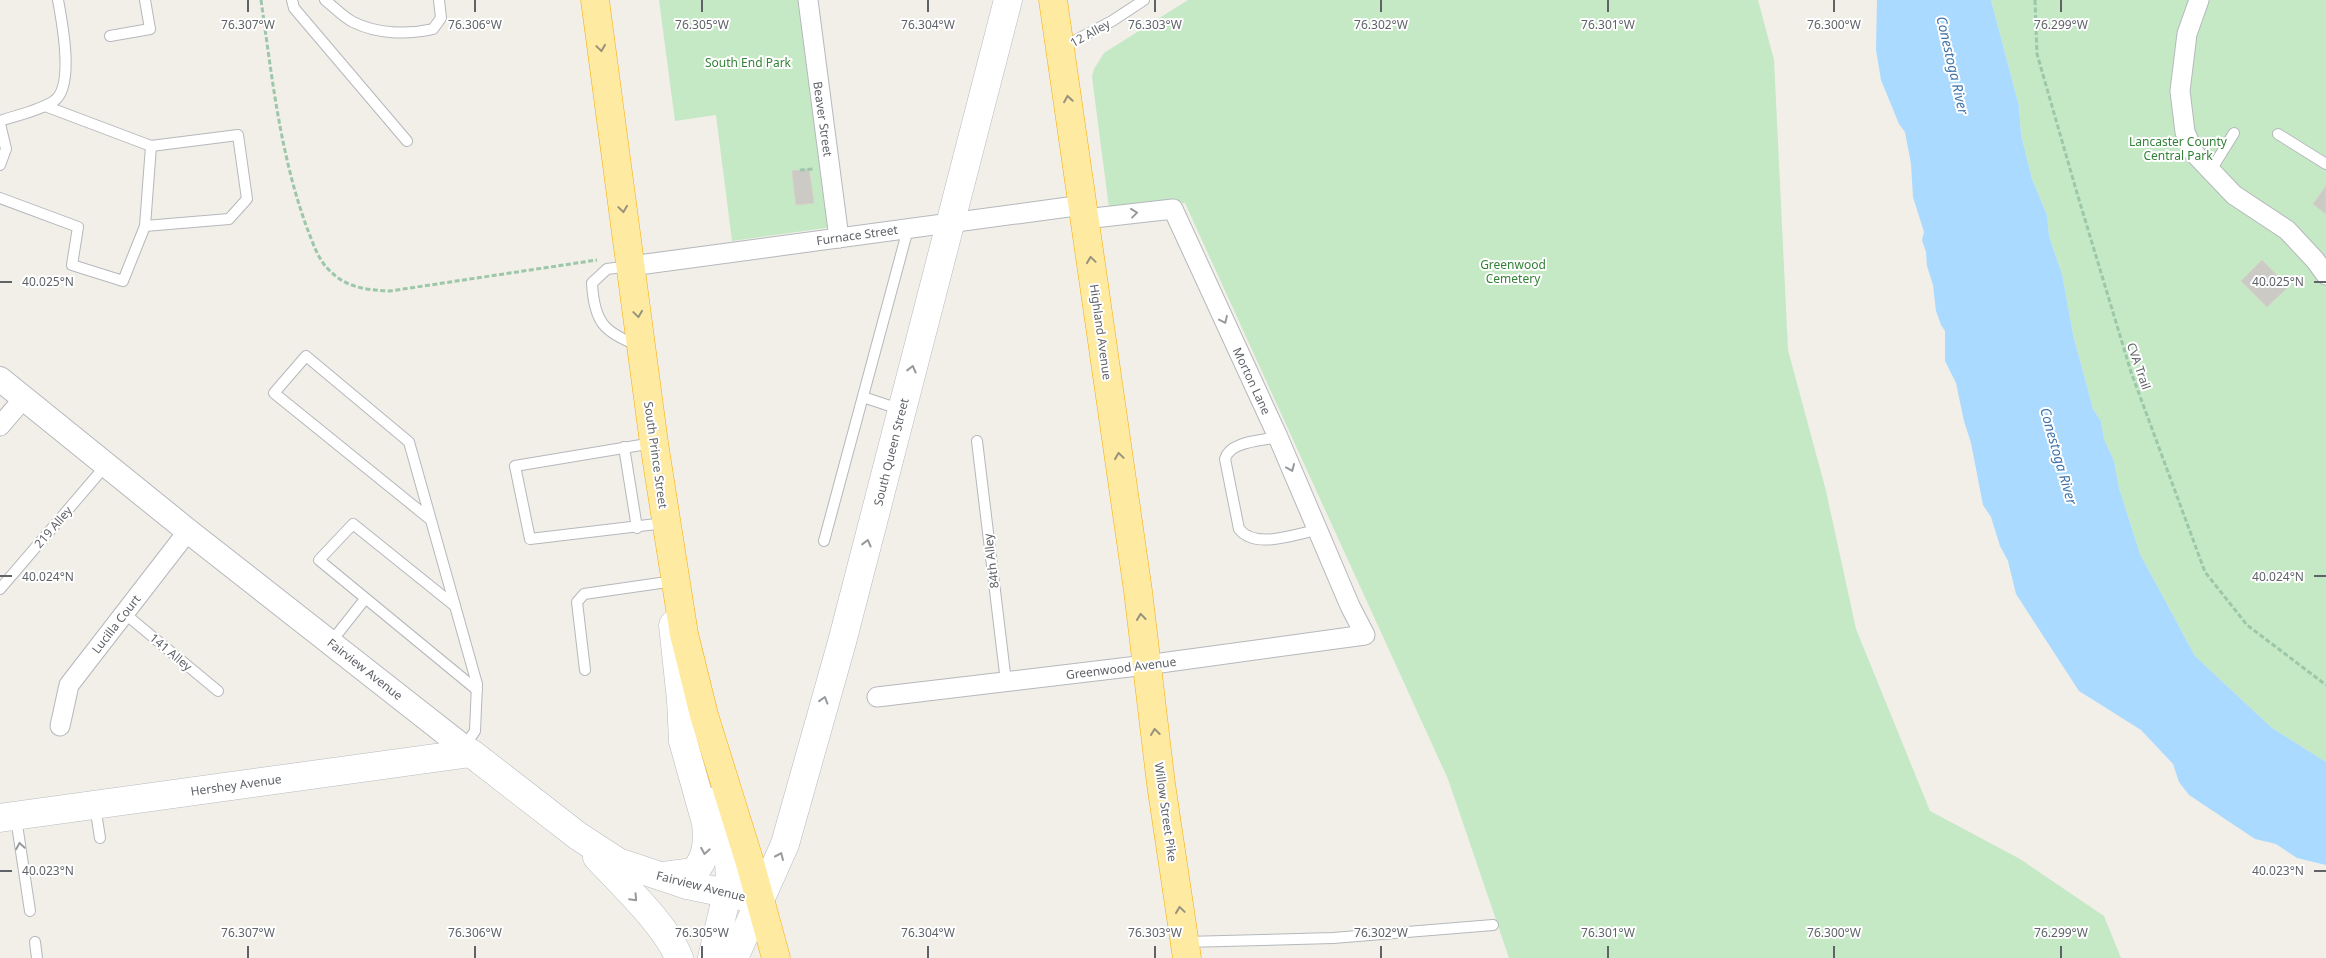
<svg xmlns="http://www.w3.org/2000/svg" width="2326" height="958" font-family="'Noto Sans',sans-serif">
  <rect width="100%" height="100%" fill="#f1efe8"/>
  <!-- green -->
  <g fill="#c5e8c5">
    <polygon points="659,0 803,0 833,227 732,241 716,115 675,121"/>
    <polygon points="1188,0 1758,0 1774,60 1788,350 1826,491 1856,629 1930,811 2020,859 2104,916 2121,958 1509,958 1448,779 1185,203 1109,208 1092,77 1094,69 1104,53"/>
    <polygon points="1991,0 2326,0 2326,762 2272,728 2195,656 2140,554 2119,488 2114,461 2104,439 2101,421 2093,409 2073,334 2062,274 2049,236 2047,215 2032,179 2021,134 2019,106"/>
  </g>
  <!-- water -->
  <polygon fill="#aadaff" points="1877,0 1991,0 2019,106 2021,134 2032,179 2047,215 2049,236 2062,274 2073,334 2093,409 2101,421 2104,439 2114,461 2119,488 2140,554 2195,656 2272,728 2326,762 2326,865 2297,858 2276,844 2255,839 2189,795 2179,782 2173,764 2141,730 2079,691 2016,594 2008,561 2000,546 1991,517 1983,505 1971,443 1964,421 1956,383 1945,361 1945,331 1941,325 1936,311 1933,285 1927,266 1926,252 1922,240 1924,232 1913,197 1911,164 1905,132 1899,124 1881,80 1876,50"/>
  <!-- building -->
  <g fill="#cccac5" stroke="#d6d1c6">
    <polygon points="809,169 814,203 796,205 792,171"/>
    <polygon points="2326,186 2326,214 2313,204"/>
    <polygon points="2262,260 2288,287 2267,307 2241,281"/>
  </g>
  <g fill="none" stroke-linecap="round" stroke-linejoin="round">
    <defs>
      <g id="service">
        <polyline points="292,0 294,8 407,141"/>
        <path d="M325,0C334,7 343,17 353,22C377,34 407,35 433,29L441,18L439,0"/>
        <polyline points="110,36 150,29 145,0"/>
        <polyline points="1061,48 1112,21 1144,0"/>
        <polyline points="45,106 151,146 238,135 247,199 229,219 145,226"/>
        <path d="M0,121C17,115 39,111 54,101C75,86 62,22 58,0"/>
        <polyline points="0,124 6,149 0,165"/>
        <polyline points="2278,134 2326,164"/>
        <polyline points="2211,170 2234,133"/>
        <polyline points="0,198 78,227 72,265 123,281 145,226 151,146"/>
        <path d="M630,266L607,269L592,283C594,322 604,333 640,346"/>
        <polyline points="863,397 902,410"/>
        <path d="M1278,437C1261,441 1230,441 1225,459L1239,529C1256,550 1294,534 1317,530"/>
        <polyline points="977,441 1006,682"/>
        <polyline points="653,443 515,466 530,539 665,523"/>
        <polyline points="624,447 637,528"/>
        <polyline points="431,520 274,393 306,356 409,442 477,684 475,731 464,747"/>
        <polyline points="824,541 908,229"/>
        <polyline points="0,589 107,464"/>
        <polyline points="455,606 353,524 319,560 477,690"/>
        <polyline points="124,613 218,691"/>
        <polyline points="331,642 365,599"/>
        <polyline points="585,670 577,602 584,594 674,581"/>
        <polyline points="95,806 100,838"/>
        <polyline points="16,818 30,911"/>
        <polyline points="35,942 37,958"/>
        <polyline points="1185,942 1333,938 1493,925"/>
      </g>
      <g id="minor">
        <polyline points="808,0 839,238"/>
        <polyline points="2199,0 2187,34 2180,91 2185,132 2194,153 2234,195 2287,230 2315,260 2326,275"/>
        <polyline points="631,266 1083,205"/>
        <polyline points="0,426 24,398"/>
        <polyline points="877,697 1146,665 1365,635 1350,606 1278,437 1173,209 1085,219"/>
        <polyline points="60,726 69,685 188,531"/>
      </g>
      <polyline id="tertiary" points="0,379 188,531 471,753"/>
      <g id="secondary">
        <polyline points="0,818 471,753 578,836 618,862 687,885 760,900"/>
        <path d="M597,857C621,883 667,926 679,958"/>
        <path d="M663,876L694,872C707,858 708,842 706,823L683,741L681,700L673,625"/>
        <polyline points="712,958 730,881 728,842 715,801"/>
        <polyline points="734,958 785,844 842,642 1008,0"/>
      </g>
      <g id="trunk">
        <polyline points="595,0 654,443 684,634 704,715 750,863 776,958"/>
        <polyline points="1053,0 1138,591 1161,784 1187,958"/>
      </g>
    </defs>
    <!-- service casing -->
    <use href="#service" stroke="#b5b8bc" stroke-width="12"/>
    <!-- minor casing -->
    <use href="#minor" stroke="#b5b8bc" stroke-width="21"/>
    <!-- tertiary casing -->
    <use href="#tertiary" stroke="#b5b8bc" stroke-width="26"/>
    <!-- secondary casing -->
    <use href="#secondary" stroke="#b6babf" stroke-width="29"/>
    <!-- trunk casing -->
    <use href="#trunk" stroke="#f9ab00" stroke-width="29"/>
    <!-- path -->
    <g stroke="#9cc7a9" stroke-width="3" stroke-dasharray="5 2.5" stroke-linecap="butt">
      <path d="M261,0C272,77 280,154 307,228C313,243 318,260 330,271C347,288 367,290 390,291L597,260"/>
      <polyline points="2035,0 2037,54 2077,193 2131,372 2205,572 2247,625 2326,685"/>
      <polyline points="800,170 814,169"/>
    </g>
    <!-- service -->
    <use href="#service" stroke="#fff" stroke-width="10"/>
    <!-- minor -->
    <use href="#minor" stroke="#fff" stroke-width="19"/>
    <!-- tertiary -->
    <use href="#tertiary" stroke="#fff" stroke-width="24"/>
    <!-- secondary -->
    <use href="#secondary" stroke="#fff" stroke-width="28"/>
    <!-- trunk -->
    <use href="#trunk" stroke="#feeaa1" stroke-width="28"/>
  </g>
  <!-- one-way arrows -->
  <defs><path id="oneway-chevron" d="M-2-3.5L2.5 0L-2 3.5" fill="none" stroke-width="1.6" stroke-linecap="round" stroke-linejoin="round" transform="scale(1.25)"/></defs>
  <g stroke="#97927c">
    <use href="#oneway-chevron" transform="translate(601 48) rotate(82)"/>
    <use href="#oneway-chevron" transform="translate(1068 99) rotate(-99)"/>
    <use href="#oneway-chevron" transform="translate(623 209) rotate(82)"/>
    <use href="#oneway-chevron" transform="translate(1091 260) rotate(-98)"/>
    <use href="#oneway-chevron" transform="translate(638 314) rotate(82)"/>
    <use href="#oneway-chevron" transform="translate(1119 456) rotate(-98)"/>
    <use href="#oneway-chevron" transform="translate(1141 617) rotate(-96)"/>
    <use href="#oneway-chevron" transform="translate(1155 732) rotate(-97)"/>
    <use href="#oneway-chevron" transform="translate(1180 910) rotate(-98)"/>
  </g>
  <g stroke="#979a9d">
    <use href="#oneway-chevron" transform="translate(1134 213) rotate(-7)"/>
    <use href="#oneway-chevron" transform="translate(1224 320) rotate(65)"/>
    <use href="#oneway-chevron" transform="translate(912 369) rotate(-76)"/>
    <use href="#oneway-chevron" transform="translate(1291 468) rotate(67)"/>
    <use href="#oneway-chevron" transform="translate(867 543) rotate(-76)"/>
    <use href="#oneway-chevron" transform="translate(824 700) rotate(-73)"/>
    <use href="#oneway-chevron" transform="translate(20 846) rotate(-99)"/>
    <use href="#oneway-chevron" transform="translate(705 851) rotate(100)"/>
    <use href="#oneway-chevron" transform="translate(780 856) rotate(-66)"/>
    <use href="#oneway-chevron" transform="translate(634 898) rotate(47)"/>
  </g>
  <!-- ticks -->
  <path fill="none" stroke="#5f6368" stroke-width="2" d="M248,0V12M475,0V12M702,0V12M928,0V12M1155,0V12M1381,0V12M1608,0V12M1834,0V12M2061,0V12M0,282H12M2314,282H2326M0,576H12M2314,576H2326M0,871H12M2314,871H2326M248,946V958M475,946V958M702,946V958M928,946V958M1155,946V958M1381,946V958M1608,946V958M1834,946V958M2061,946V958"/>
  <g text-anchor="middle" dominant-baseline="central" stroke-width="4" stroke-linejoin="round" paint-order="stroke">
    <!-- street labels -->
    <g font-size="12" fill="#5f6368" stroke="#fff">
      <text transform="translate(1090 33) rotate(-29)">12 Alley</text>
      <text transform="translate(823 119) rotate(82)">Beaver Street</text>
      <text transform="translate(857 235) rotate(-8)">Furnace Street</text>
      <text transform="translate(1101 332) rotate(82)">Highland Avenue</text>
      <text transform="translate(2139 366) rotate(71)">CVA Trail</text>
      <text transform="translate(1252 381) rotate(65)">Morton Lane</text>
      <text transform="translate(891 452) rotate(-76)">South Queen Street</text>
      <text transform="translate(656 455) rotate(82)">South Prince Street</text>
      <text transform="translate(53 527) rotate(-49)">219 Alley</text>
      <text transform="translate(991 561) rotate(-97)">84th Alley</text>
      <text transform="translate(116 624) rotate(-52)">Lucilla Court</text>
      <text transform="translate(171 652) rotate(40)">141 Alley</text>
      <text transform="translate(1121 668) rotate(-7)">Greenwood Avenue</text>
      <text transform="translate(365 669) rotate(38)">Fairview Avenue</text>
      <text transform="translate(236 785) rotate(-8)">Hershey Avenue</text>
      <text transform="translate(1166 812) rotate(82)">Willow Street Pike</text>
      <text transform="translate(701 886) rotate(14)">Fairview Avenue</text>
    </g>
    <!-- park labels -->
    <g font-size="12" fill="#348238" stroke="#fff">
      <text x="748" y="62">South End Park</text>
      <text x="2178" y="141">Lancaster County<tspan x="2178" dy="14">Central Park</tspan></text>
      <text x="1513" y="264">Greenwood<tspan x="1513" dy="14">Cemetery</tspan></text>
    </g>
    <!-- water labels -->
    <g font-size="14" font-style="italic" fill="#4174aa" stroke="#fff">
      <text transform="translate(1953 65) rotate(77)">Conestoga River</text>
      <text transform="translate(2059 456) rotate(74)">Conestoga River</text>
    </g>
  </g>
  <g font-size="12" text-anchor="middle" fill="#5f6368" stroke="#fff" stroke-width="4" stroke-linejoin="round" paint-order="stroke">
    <text x="248" y="29">76.307°W</text>
    <text x="475" y="29">76.306°W</text>
    <text x="702" y="29">76.305°W</text>
    <text x="928" y="29">76.304°W</text>
    <text x="1155" y="29">76.303°W</text>
    <text x="1381" y="29">76.302°W</text>
    <text x="1608" y="29">76.301°W</text>
    <text x="1834" y="29">76.300°W</text>
    <text x="2061" y="29">76.299°W</text>
    <text x="48" y="286">40.025°N</text>
    <text x="2278" y="286">40.025°N</text>
    <text x="48" y="581">40.024°N</text>
    <text x="2278" y="581">40.024°N</text>
    <text x="48" y="875">40.023°N</text>
    <text x="2278" y="875">40.023°N</text>
    <text x="248" y="937">76.307°W</text>
    <text x="475" y="937">76.306°W</text>
    <text x="702" y="937">76.305°W</text>
    <text x="928" y="937">76.304°W</text>
    <text x="1155" y="937">76.303°W</text>
    <text x="1381" y="937">76.302°W</text>
    <text x="1608" y="937">76.301°W</text>
    <text x="1834" y="937">76.300°W</text>
    <text x="2061" y="937">76.299°W</text>
  </g>
</svg>
